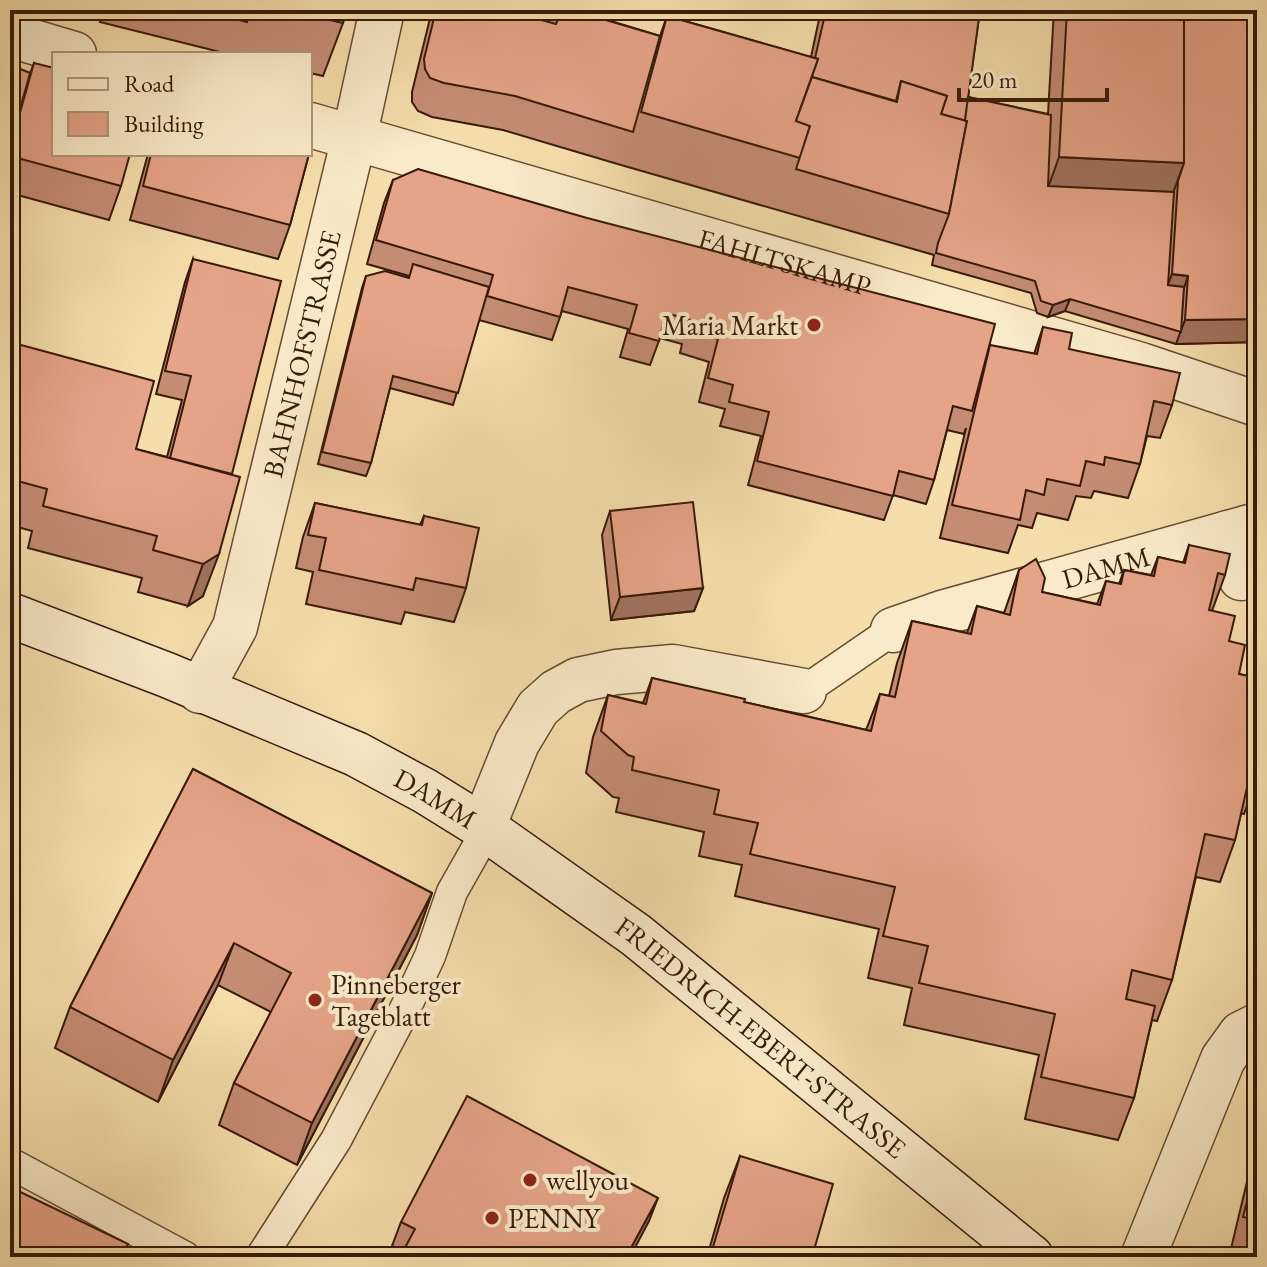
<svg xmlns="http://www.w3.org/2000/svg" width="1267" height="1267" font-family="'EB Garamond',serif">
  <rect width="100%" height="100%" fill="#f6deac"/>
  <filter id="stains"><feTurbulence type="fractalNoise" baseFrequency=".0025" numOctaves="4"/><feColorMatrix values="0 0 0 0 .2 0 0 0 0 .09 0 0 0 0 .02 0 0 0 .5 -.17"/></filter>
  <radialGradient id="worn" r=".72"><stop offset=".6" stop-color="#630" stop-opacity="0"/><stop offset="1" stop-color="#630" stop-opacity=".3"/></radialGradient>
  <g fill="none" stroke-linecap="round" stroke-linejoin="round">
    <defs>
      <g id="lane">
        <polyline points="804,691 893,630"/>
        <polyline points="10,1163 185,1257"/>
        <polyline points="261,1257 336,1140 404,1011 430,956 452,892 487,830"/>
      </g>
      <g id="street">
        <polyline points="10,35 74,54"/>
        <path id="s1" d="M310,125L1141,365L1257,404"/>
        <polyline points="1228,533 1241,578"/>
        <path id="s2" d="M893,630L942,613L1257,525"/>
        <path id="s3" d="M200,691L235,627L354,138L382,10"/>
        <polyline points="483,827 517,743 538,708 556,692 578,680 616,672 673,667 804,691"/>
        <polyline points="1143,1257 1223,1059 1241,1034 1257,1026"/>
      </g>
      <g id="secondary">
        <path id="s4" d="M10,615L167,675L356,754L425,791L483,827L636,935L1031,1257"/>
      </g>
    </defs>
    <!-- lane casing -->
    <use href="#lane" stroke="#684b32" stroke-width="33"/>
    <!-- street casing -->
    <use href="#street" stroke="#684b32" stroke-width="47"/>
    <!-- secondary casing -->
    <use href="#secondary" stroke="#381a09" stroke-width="47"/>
    <!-- lane -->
    <use href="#lane" stroke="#f9eac9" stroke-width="30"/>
    <!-- street -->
    <use href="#street" stroke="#f9eac9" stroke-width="44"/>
    <!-- secondary -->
    <use href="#secondary" stroke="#f9eac9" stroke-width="44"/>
  </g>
  <!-- wall -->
  <g fill="#c58c74" stroke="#381a09" stroke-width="2">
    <polygon points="103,10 346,10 343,23 323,76 310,73 310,54 228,54 100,22"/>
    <polygon points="432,10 618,10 614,22 660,36 667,16 811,57 821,10 980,10 968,97 1048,114 1054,10 1257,10 1257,342 1176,344 1065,311 1048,317 1037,313 1031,293 932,265 934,255 621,165 503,130 432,117 418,111 412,102 412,92"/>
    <polygon points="34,63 121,186 109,220 10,193 10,65 30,73"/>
    <polygon points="148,154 309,154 290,225 278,259 130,220"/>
    <polygon points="393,180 988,350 1034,354 1043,327 1069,349 1172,405 1160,438 1147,436 1140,464 1128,498 1094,491 1091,498 1076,496 1068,520 1037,513 1032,528 1018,525 1008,553 940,538 966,428 964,434 947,430 934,480 926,504 893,495 884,520 748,485 761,436 720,426 725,409 699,402 709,362 680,353 682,344 660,338 650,365 620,357 628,329 562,311 552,340 479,320 453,405 390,388 371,463 366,476 318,464 362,288 366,276 408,278 409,276 367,264 384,203"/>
    <polygon points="193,259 232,474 203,596 188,606 138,592 142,578 28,548 32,531 10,525 10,342 136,449 167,457 182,400 156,394 185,282"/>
    <polygon points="315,503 420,525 424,516 466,588 454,622 405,612 401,624 306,604 313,572 296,568 303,537"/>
    <polygon points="610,511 703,588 694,611 611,620 602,535"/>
    <polygon points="1189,545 1225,575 1212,611 1229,641 1239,674 1257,678 1257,778 1244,814 1241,813 1235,840 1220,882 1196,877 1172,980 1157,1021 1152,1020 1134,1098 1118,1140 1025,1119 1039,1055 904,1025 912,988 868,978 879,929 735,896 742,865 699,856 704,832 616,812 619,798 613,797 586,773 593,737 608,695 643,703 652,678 744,702 866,730 880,694 889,696 897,663 912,621 967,633 977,606 1004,613 1019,570 1042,592 1097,604 1106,581 1119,584 1124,570 1151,575 1158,557 1183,563"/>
    <polygon points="1257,557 1257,614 1250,576"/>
    <polygon points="193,769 432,893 417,935 297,1165 219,1125 234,1083 271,1012 218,985 158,1102 55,1048 70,1007"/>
    <polygon points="1257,1144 1257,1257 1229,1257 1255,1148"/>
    <polygon points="740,1156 812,1257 707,1257 724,1198"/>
    <polygon points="649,1221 403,1251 392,1246 401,1222"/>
  </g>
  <!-- shaded-wall -->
  <g fill="#a0725e" stroke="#381a09" stroke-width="2">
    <polygon points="1059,157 1184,163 1169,204 1044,199"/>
    <polygon points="1172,274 1188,276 1180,300 1163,297"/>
    <polygon points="1070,299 1065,311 1048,317 1053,305"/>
    <polygon points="1257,319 1257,342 1176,344 1185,320"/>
    <polygon points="219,554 203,596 188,606 203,564"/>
    <polygon points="703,588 694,611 611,620 620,597"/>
    <polygon points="432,893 417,935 297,1165 312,1123"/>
    <polygon points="234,943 218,985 158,1102 173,1060"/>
    <polygon points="658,1198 649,1221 630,1257 626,1257"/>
  </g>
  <!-- building -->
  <g fill="#e5a387" stroke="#381a09" stroke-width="2">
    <polygon points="199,10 250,10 247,22"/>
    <polygon points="287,10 346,10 343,23"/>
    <polygon points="436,10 528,10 527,16 556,24 562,10 572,10 660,36 633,132 515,96 444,83 430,78 425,69 424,59"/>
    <polygon points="826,10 980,10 965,121 941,114 947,96 901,81 896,101 812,77 809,85 818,59 815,58"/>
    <polygon points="1067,10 1184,10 1184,163 1059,157"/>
    <polygon points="1184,10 1257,10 1257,319 1185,320 1188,276 1172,274 1178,181 1184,163"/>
    <polygon points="667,16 818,59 796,121 810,126 800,158 641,112"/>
    <polygon points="34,63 54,68 54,154 130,154 121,186 10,156 10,148"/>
    <polygon points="10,65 30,73 10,145"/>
    <polygon points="812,77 897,102 901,81 947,96 941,114 967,121 949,214 796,169 810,126 796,121"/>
    <polygon points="968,97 1051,115 1048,186 1174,192 1168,285 1184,287 1181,332 1070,299 1053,305 1041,301 1035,281 936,253 938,243 949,214 967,121 965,121"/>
    <polygon points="151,154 309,154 290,225 143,186"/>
    <polygon points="418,169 587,218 995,324 972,411 953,406 934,480 899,471 893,496 757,461 769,412 729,402 733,385 708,378 718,339 688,330 691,320 666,313 659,341 629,333 637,305 568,287 560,317 487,296 493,275 376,240 393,180"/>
    <polygon points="193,259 281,281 232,474 170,458 191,376 165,371"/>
    <polygon points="413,264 489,287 458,393 393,376 371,463 322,452 366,276 385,271 409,278"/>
    <polygon points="1043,327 1072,333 1069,349 1180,373 1172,405 1154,401 1140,464 1105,457 1104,465 1086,461 1080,486 1047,479 1044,495 1026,490 1020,520 952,505 990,345 1037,354"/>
    <polygon points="10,342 154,381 136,449 240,477 219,554 203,564 153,550 157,536 43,506 47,489 10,479"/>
    <polygon points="693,502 703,588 620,597 610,511"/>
    <polygon points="315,503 422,525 424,516 479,528 466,588 416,578 413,590 319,570 326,538 308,535"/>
    <polygon points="1189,545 1230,554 1225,575 1218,573 1209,610 1235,616 1229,641 1245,645 1239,674 1257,678 1257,772 1251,770 1235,840 1205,834 1172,980 1132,970 1126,999 1155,1006 1134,1098 1041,1077 1055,1014 919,983 928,946 883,936 895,887 750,854 758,823 714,814 719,790 632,770 634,757 628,755 601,731 608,695 646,704 652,678 745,699 744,702 871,731 880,694 895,697 912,621 971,634 977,606 1010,615 1019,570 1036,559 1045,578 1042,592 1100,605 1106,581 1121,584 1124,570 1154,576 1158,557 1185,563"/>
    <polygon points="193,769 432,893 312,1123 234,1083 291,973 234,943 173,1060 70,1007"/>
    <polygon points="467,1096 658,1198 626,1257 400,1257 415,1229 401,1222"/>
    <polygon points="740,1156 833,1184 812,1257 710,1257"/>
    <polygon points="1257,1162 1257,1220 1243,1217"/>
    <polygon points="10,1187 128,1244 121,1257 10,1257"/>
  </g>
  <!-- markers -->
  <g fill="#8f2418" stroke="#f9eac9" stroke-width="3">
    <circle cx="814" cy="325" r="8"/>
    <circle cx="315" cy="1000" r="8"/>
    <circle cx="530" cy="1180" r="8"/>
    <circle cx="492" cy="1218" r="8"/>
  </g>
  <g text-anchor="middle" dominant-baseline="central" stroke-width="8" stroke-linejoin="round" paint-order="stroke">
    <!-- street labels -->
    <g font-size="28" fill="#381a09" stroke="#f9eac9">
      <text stroke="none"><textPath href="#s1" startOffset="494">FAHLTSKAMP</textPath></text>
      <text stroke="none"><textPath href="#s3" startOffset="354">BAHNHOFSTRASSE</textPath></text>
      <text stroke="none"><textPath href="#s2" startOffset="222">DAMM</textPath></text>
      <text stroke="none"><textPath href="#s4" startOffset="464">DAMM</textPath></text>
      <text stroke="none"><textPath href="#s4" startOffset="868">FRIEDRICH-EBERT-STRASSE</textPath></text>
    </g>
    <!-- poi labels -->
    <g font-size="28" fill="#381a09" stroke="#f9eac9" text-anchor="start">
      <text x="798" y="325" text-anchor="end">Maria Markt</text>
      <text x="331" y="984">Pinneberger<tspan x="331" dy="32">Tageblatt</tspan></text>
      <text x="546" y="1180">wellyou</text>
      <text x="508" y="1218">PENNY</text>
    </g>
  </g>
  <!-- margin -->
  <rect width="1267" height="1267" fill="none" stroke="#f6deac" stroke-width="40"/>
  <rect x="12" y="12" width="1243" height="1243" fill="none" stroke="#381a09" stroke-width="4"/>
  <rect x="20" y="20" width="1227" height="1227" fill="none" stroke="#381a09" stroke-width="2"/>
  <!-- legend -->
  <rect x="52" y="52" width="260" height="104" fill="#f9eac9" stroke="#ac977c" stroke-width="2"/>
  <rect x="68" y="78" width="40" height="12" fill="#f9eac9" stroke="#ac977c" stroke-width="2"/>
  <text x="124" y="92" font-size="24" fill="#381a09">Road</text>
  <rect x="68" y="112" width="40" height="24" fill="#e5a387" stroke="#ac977c" stroke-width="2"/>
  <text x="124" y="132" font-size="24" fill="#381a09">Building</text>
  <!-- scale -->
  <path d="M959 88v12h148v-12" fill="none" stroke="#381a09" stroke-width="4"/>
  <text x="971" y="88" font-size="24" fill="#381a09" stroke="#f9eac9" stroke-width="6" paint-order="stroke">20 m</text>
  <rect width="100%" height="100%" filter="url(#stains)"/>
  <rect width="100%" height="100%" fill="url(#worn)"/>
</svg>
